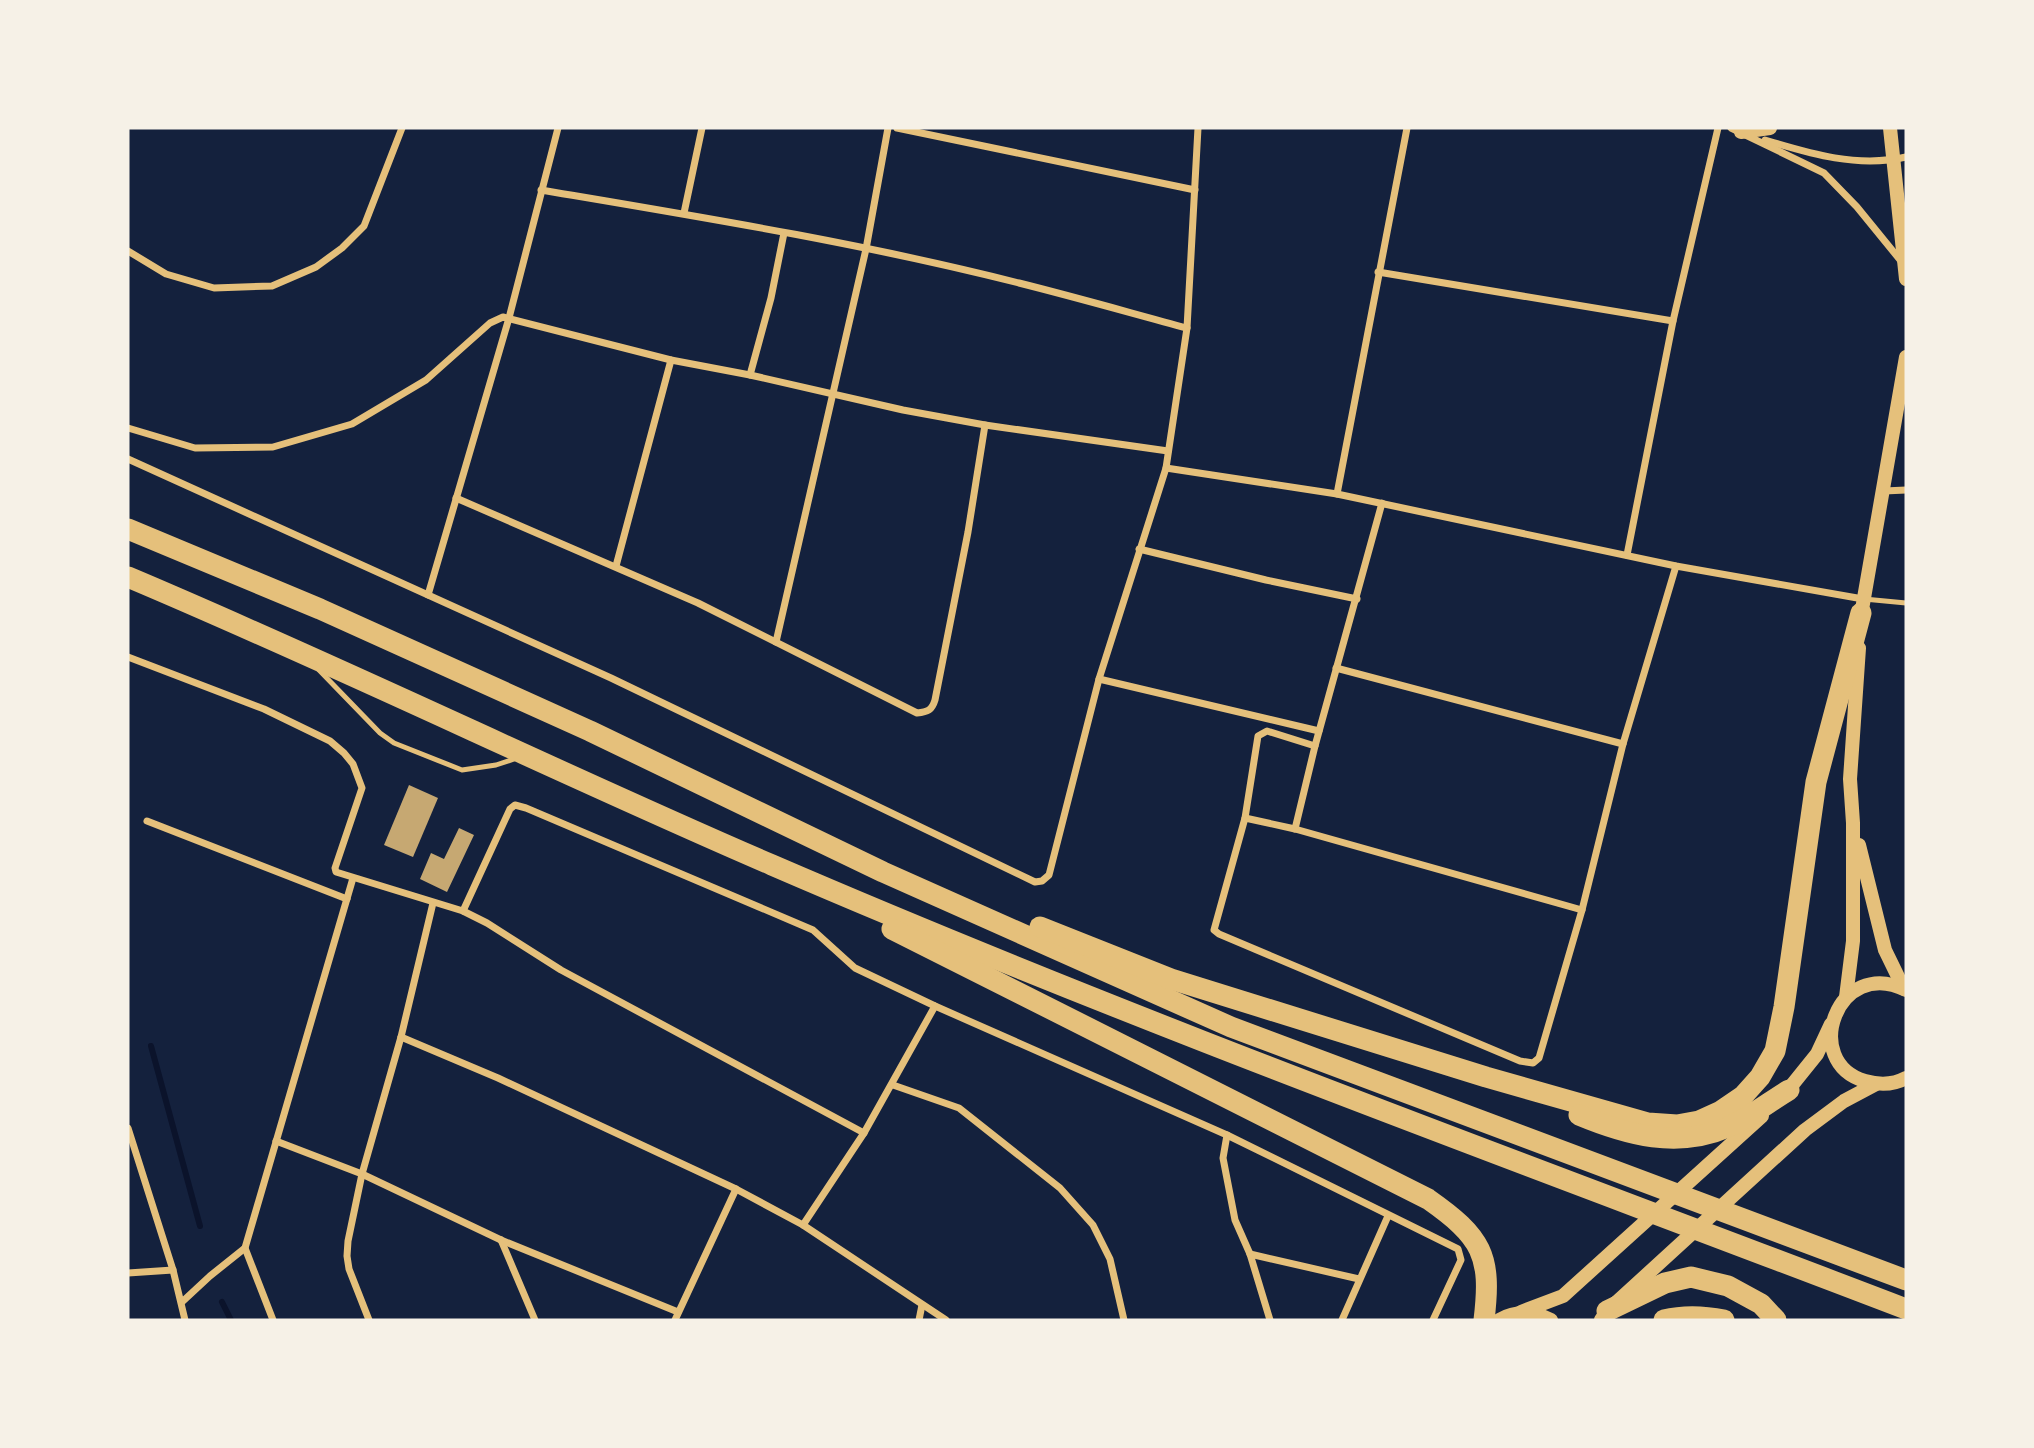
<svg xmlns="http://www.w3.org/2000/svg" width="2034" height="1448" font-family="'PT Sans',sans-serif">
  <rect width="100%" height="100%" fill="#14213d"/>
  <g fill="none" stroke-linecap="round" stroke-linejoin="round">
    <!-- stream -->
    <g stroke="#0b132b" stroke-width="6">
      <polyline points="151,1046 200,1226"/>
      <polyline points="222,1302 231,1320"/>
    </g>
  </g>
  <!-- building -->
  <g fill="#c6a872">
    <polygon points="409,785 438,798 413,857 384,845"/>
    <polygon points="459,828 474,835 447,892 420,879 431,853 444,859"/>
  </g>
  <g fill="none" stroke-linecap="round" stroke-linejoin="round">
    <!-- service -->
    <g stroke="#e5c07b" stroke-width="5">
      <polyline points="1864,599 1906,603"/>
      <polyline points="319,670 380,733 394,743 462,770 496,765 517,758"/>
    </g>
    <!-- minor -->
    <g stroke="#e5c07b" stroke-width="7">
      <polyline points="897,128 1195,190"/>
      <polyline points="1731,128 1824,173 1857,207 1901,261"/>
      <path d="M1765,140C1811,154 1858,168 1906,157"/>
      <path d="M541,190C701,217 861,243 1019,283C1075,297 1131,313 1187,328"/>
      <polyline points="684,213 702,128"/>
      <polyline points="128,251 166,274 214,288 272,286 316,267 342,248 364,226 402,128"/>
      <polyline points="1378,272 1673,321"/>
      <polyline points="750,375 771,298 784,233"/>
      <polyline points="128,428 195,448 273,447 352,424 426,380 490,323 503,317 671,360 750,375 903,410 985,425 1168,451"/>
      <polyline points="128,459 611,678 1035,882 1042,881 1049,875 1099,679 1166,468 1187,328 1198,128"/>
      <polyline points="1166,468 1337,494 1676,566 1863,599"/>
      <polyline points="1884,491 1906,490"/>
      <polyline points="1337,494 1407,128"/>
      <path d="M456,498L698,603L917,713C928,712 932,710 935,700L968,532L985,425"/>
      <polyline points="1139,549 1266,580 1357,599"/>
      <polyline points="1627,555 1673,321 1718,128"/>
      <polyline points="616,566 671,360"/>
      <polyline points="428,595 509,318 558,128"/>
      <polyline points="776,642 866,249 888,128"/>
      <polyline points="128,657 264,709 330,741 344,753 353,764 362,788 335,868 336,872 463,911 487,923 561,970 864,1133"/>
      <polyline points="1336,668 1623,744"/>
      <polyline points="1099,679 1319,731"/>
      <polyline points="1315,746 1267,731 1258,736 1245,818 1214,930 1219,934 1520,1061 1533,1063 1539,1058 1582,910 1623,744 1676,566"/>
      <polyline points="1245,818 1295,829 1582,910"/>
      <polyline points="147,821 347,899"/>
      <polyline points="1295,829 1315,746 1382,503"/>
      <polyline points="463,911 510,809 515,805 526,808 813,930 855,968 935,1006 1227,1135 1458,1249 1461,1260 1433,1320"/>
      <polyline points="401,1037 498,1078 736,1189 803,1225 946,1320"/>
      <polyline points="893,1085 959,1108 1060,1188 1093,1225 1110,1259 1124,1320"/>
      <polyline points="128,1128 173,1270 185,1320"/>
      <polyline points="1227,1135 1223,1158 1235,1220 1250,1254 1270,1320"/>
      <polyline points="276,1141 362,1174 501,1240 678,1312"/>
      <polyline points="803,1225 864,1133 935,1006"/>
      <polyline points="501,1240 535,1320"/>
      <polyline points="245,1248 273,1320"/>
      <polyline points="1250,1254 1359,1279"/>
      <polyline points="128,1273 173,1270"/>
      <polyline points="182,1302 210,1276 245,1248 353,878"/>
      <polyline points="369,1320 349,1269 347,1256 348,1241 362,1174 401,1037 433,903"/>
      <polyline points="675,1320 736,1189"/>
      <polyline points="919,1320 922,1305"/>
      <polyline points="1342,1320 1388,1216"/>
    </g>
    <!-- secondary -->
    <g stroke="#e5c07b" stroke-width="14">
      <polyline points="1890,128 1906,279"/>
      <polyline points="1741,132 1770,128"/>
      <polyline points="1860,621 1906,357"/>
      <polyline points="1859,845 1885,950 1904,989"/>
      <path d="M1906,990C1837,956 1800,1062 1865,1081C1879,1085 1893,1085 1906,1078"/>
      <polyline points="1846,997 1853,941 1853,823 1850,779 1859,648"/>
      <polyline points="1784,1095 1817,1054 1831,1024"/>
      <polyline points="1521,1312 1563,1296 1762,1116"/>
      <path d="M1499,1320C1517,1310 1533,1311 1551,1320"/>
      <polyline points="1601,1320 1607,1311 1805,1130 1844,1101 1876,1084"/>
    </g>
    <!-- motorway -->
    <g stroke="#e5c07b" stroke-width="21">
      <polyline points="128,529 320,609 590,731 883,872 1231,1027 1906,1280"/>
      <path d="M128,577C344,668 556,772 772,865C1145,1026 1527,1164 1906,1309"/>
      <polyline points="1040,927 1171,979 1486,1077 1648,1123 1677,1125 1699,1121 1721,1111 1743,1096 1760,1077 1775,1051 1784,1007 1816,782 1861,613"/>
      <path d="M892,929L1428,1199C1482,1237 1492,1255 1484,1320"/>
      <path d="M1579,1115C1627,1135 1678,1149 1728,1127C1749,1118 1769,1102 1789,1090"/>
      <polyline points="1607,1311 1665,1283 1691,1277 1728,1286 1761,1304 1776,1320"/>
      <path d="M1664,1320C1684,1315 1704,1316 1724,1320"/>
    </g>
  </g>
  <!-- border -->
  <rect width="2034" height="1448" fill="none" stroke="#f6f1e7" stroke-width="259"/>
</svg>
